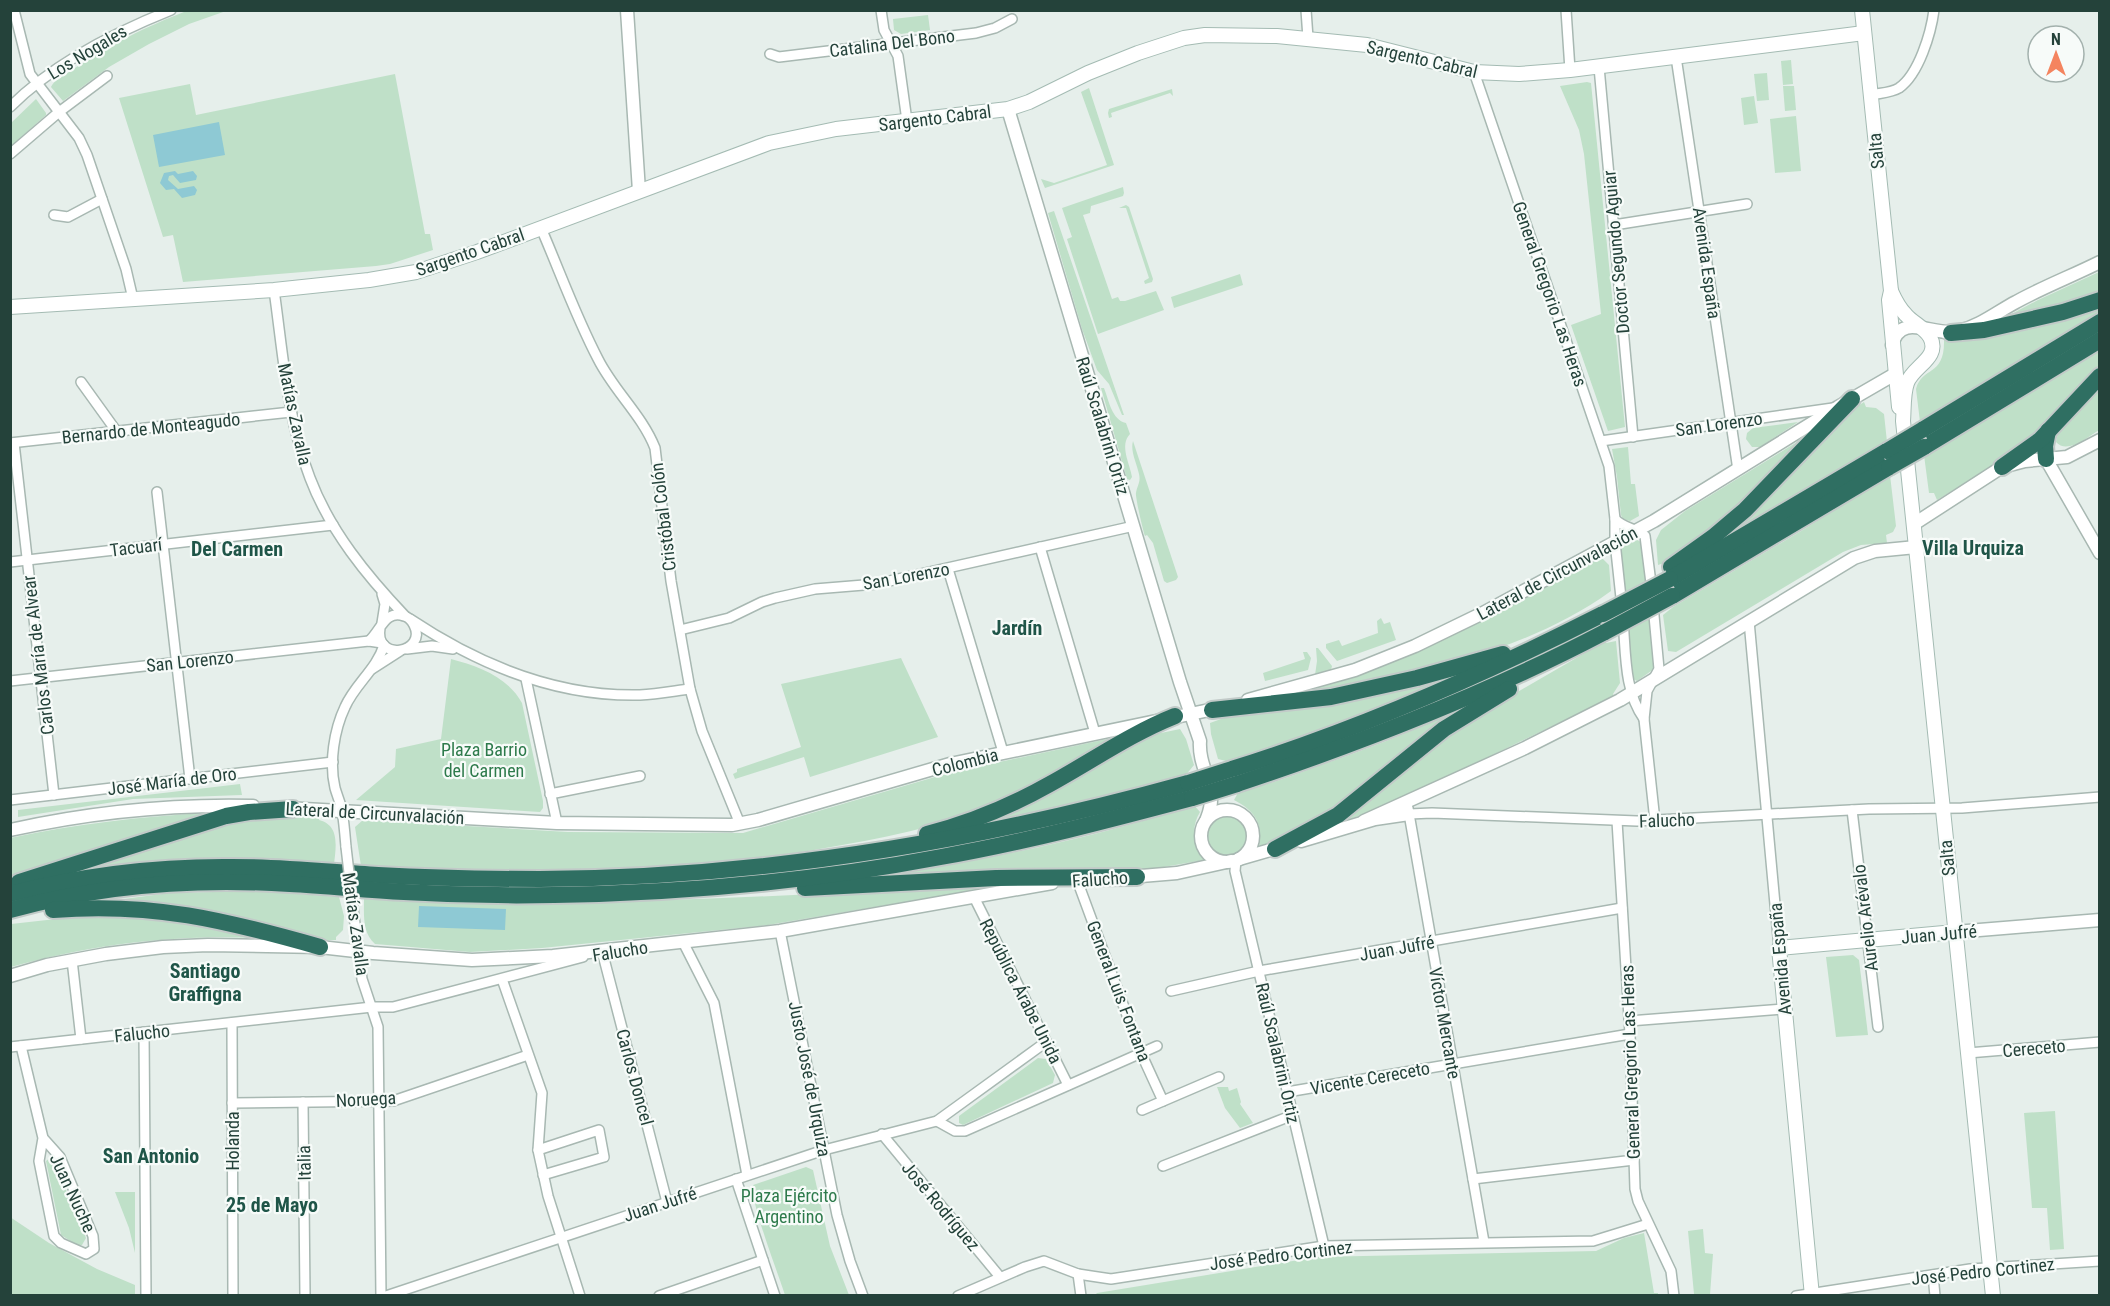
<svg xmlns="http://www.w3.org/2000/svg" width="2110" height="1306" font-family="'Roboto Condensed',sans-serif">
  <rect width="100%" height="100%" fill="#e6efeb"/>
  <!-- green -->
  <g fill="#bfe0c8">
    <path d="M189,10L226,11L189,24L149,44L109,67L63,101L51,87C54,80 65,75 72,70C111,44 145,27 189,10Z"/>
    <polygon points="928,15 930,30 901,34 894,30 893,19"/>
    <polygon points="1791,60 1793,84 1783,85 1781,61"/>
    <polygon points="1767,73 1769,100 1757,101 1754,74"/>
    <polygon points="395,74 425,234 430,234 433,250 390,264 376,266 183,282 173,235 163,237 119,98 190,84 196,115"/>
    <polygon points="1587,82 1591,83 1625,427 1608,431 1571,325 1601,314 1584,154 1579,130 1560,86"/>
    <polygon points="1783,86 1794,86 1796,110 1785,111"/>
    <polygon points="1089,88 1114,165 1045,188 1041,179 1054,183 1107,165 1081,92"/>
    <polygon points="1172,89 1173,96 1170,93 1111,113 1112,117 1109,118 1108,113 1109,109"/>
    <polygon points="1754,96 1758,123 1744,125 1741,98"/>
    <polygon points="36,99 46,113 46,115 11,146 11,123"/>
    <polygon points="1796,116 1801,171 1775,173 1770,119"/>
    <polygon points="1123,187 1124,193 1123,196 1091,206 1090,213 1083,215 1112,299 1118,297 1120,301 1125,301 1156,291 1164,310 1098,334 1067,239 1072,237 1062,208"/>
    <polygon points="1126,205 1129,207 1153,279 1152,282 1145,284 1144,281 1149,278 1126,208 1119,208"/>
    <polygon points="1054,211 1124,415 1122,415 1109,384 1097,370 1082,329 1048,213"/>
    <polygon points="2099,272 2099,294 2085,299 2004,318 2038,300"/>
    <polygon points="1240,274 1243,285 1174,308 1171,297"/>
    <path d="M2099,306V312L1920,422L1916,389C1922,366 1945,377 1944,340L1956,341L1975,338Z"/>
    <polygon points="2099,351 2099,372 2021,449 1937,500 1934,493 1929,493 1924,455"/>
    <path d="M2099,387V430C2088,437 2067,455 2056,442L2058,432Z"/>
    <path d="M1101,388H1104C1109,401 1112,420 1126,423L1130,434C1119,445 1130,464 1132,477L1130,480L1127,479Z"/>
    <polygon points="1864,402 1866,407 1876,408 1884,414 1887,442 1720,540 1847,413"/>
    <polygon points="1798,422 1760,447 1752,447 1746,439 1747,433 1753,428"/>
    <polygon points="1810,434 1731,513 1667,562 1658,565 1656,540 1661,530 1685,511"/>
    <path d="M1133,441L1178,577L1176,580L1167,583L1164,581L1153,543L1147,535L1145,536C1143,531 1135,496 1136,493C1137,486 1141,482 1139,474C1137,464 1130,451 1133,441Z"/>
    <polygon points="1628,447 1631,484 1635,484 1639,516 1630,521 1623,519 1621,515 1617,477 1612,449"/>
    <polygon points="1890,475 1896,526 1893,532 1886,535 1887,543 1861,545 1843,552 1676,652 1668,651 1663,615 1673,607 1806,528"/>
    <polygon points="1636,539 1642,543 1654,669 1637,681 1633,679 1621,547"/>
    <path d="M1600,556L1609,565L1611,591C1514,661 1388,678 1274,700L1348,679L1413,653Z"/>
    <polygon points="1381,618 1384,624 1390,622 1396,640 1337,661 1326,648 1326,644 1339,640 1342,646 1378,633 1377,621"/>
    <path d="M1605,641L1606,643L1616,641L1620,683L1613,694L1614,696L1396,802L1342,822V820C1384,792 1419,757 1461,728C1507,696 1557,670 1605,641Z"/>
    <polygon points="1316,648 1318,648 1332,666 1331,670 1315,675 1317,661"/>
    <polygon points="1303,652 1307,652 1311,658 1308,670 1265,681 1263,673 1305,659"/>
    <polygon points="901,658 938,737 810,777 804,757 735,779 733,774 737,772 737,769 801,747 781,684"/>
    <path d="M451,659C478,666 508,677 522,703L543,801V808L540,812L356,800L395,767L396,749L441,739Z"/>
    <polygon points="1456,675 1373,710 1230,762 1218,759 1211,734 1210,723 1232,715"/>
    <path d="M1481,699L1368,788L1295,834L1259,847C1263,823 1255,811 1234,800L1239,791C1266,786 1292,776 1318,766C1374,747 1428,725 1481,699Z"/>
    <polygon points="1180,729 1186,739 1194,765 1185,776 984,825 1142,737"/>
    <path d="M1112,738C1093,753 1071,764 1050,776C1035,784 1021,793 1006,799C950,824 891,837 831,847C676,875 518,874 361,866L355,827L363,820L568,832L743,833L952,772Z"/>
    <polygon points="240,784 242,795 133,799 18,817 18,810"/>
    <path d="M1194,805L1200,812C1190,829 1194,844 1204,860L1158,868L1119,871L887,875C991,859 1095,838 1194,805Z"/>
    <path d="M210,813L11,877L10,838C77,824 142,816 210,813Z"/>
    <path d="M279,815L319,817V820C340,825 336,847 334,864C275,859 217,856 158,861C129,863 100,868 71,872L220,822Z"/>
    <circle cx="1228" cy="836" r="20"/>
    <path d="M1017,883L768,925L542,948L470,952L375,944C362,933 364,914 364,899C582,909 799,895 1017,883Z"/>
    <polygon points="259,891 339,897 344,916 343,930 336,937 336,940 314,940 92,903 170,893"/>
    <path d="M92,915L144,917L199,924L260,938C177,934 91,944 11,967V924Z"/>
    <polygon points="1853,955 1859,960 1868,1035 1836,1037 1826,957"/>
    <polygon points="1038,1058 1046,1059 1055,1075 1053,1083 963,1125 959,1123 959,1116"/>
    <polygon points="1217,1087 1228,1087 1229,1091 1237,1088 1241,1102 1240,1104 1253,1123 1240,1128 1225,1108"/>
    <polygon points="2055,1111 2064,1249 2050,1250 2047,1208 2032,1208 2024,1113"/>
    <polygon points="50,1158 54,1161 86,1238 82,1245 77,1245 61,1235 46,1161"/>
    <path d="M806,1167L813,1170L830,1246L849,1295H785C779,1276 749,1199 753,1185Z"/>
    <polygon points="115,1192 135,1192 135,1253 129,1228"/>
    <polygon points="10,1217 49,1243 97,1269 135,1285 135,1295 11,1295"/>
    <polygon points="1703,1229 1705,1253 1713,1254 1710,1295 1697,1295 1694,1294 1688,1231"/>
    <polygon points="1644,1233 1654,1293 1658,1293 1658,1295 1095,1295 1097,1293 1317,1257 1596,1251 1624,1238"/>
  </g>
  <!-- water -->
  <g fill="#8ec9d4">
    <polygon points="219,122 225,155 159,167 153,135"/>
    <polygon points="175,171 178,174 193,171 197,176 196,180 180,183 173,175 169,176 168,180 178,189 194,186 197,190 195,195 182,198 174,189 166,190 160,183 164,173"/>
    <polygon points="419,906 506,909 505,930 418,927"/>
  </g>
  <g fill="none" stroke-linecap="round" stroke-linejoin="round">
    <defs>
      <g id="minor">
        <polyline points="14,10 30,74 79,138 87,155 126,269 133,299"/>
        <polyline points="881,10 884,30 898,56 907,121"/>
        <polyline points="1306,10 1308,38"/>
        <polyline points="1566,10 1570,70"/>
        <polyline points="770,54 779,57 976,33 995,28 1012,19"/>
        <polyline points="1676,57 1738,470"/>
        <polyline points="1599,67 1633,437"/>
        <polyline points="1474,72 1609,466 1615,519 1615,542 1622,607"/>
        <path d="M1871,95C1879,93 1891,93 1899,88C1919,74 1931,33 1934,10"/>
        <path d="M10,107C52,65 116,32 171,10"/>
        <polyline points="10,154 59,112 107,76"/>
        <polyline points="54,215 68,217 102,199"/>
        <polyline points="1614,225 1747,204"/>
        <path d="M541,228C560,272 576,317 598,359C614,391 642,415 655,448L671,581L690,689L702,731L740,824"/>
        <path d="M274,290C283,353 287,419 310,478C330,531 367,576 405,616"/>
        <polyline points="81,382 117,432"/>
        <polyline points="1601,441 1833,408"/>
        <polyline points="10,443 291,412"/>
        <polyline points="14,443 54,795"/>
        <polyline points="157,492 190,779"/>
        <path d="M1615,519C1624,529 1637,528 1645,536L1652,591"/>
        <polyline points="1040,547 1095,733"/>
        <polyline points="10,562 333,525"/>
        <polyline points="948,569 1003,752"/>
        <polyline points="382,594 385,604 382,623"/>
        <polyline points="1653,605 1659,669 1647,691 1644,719 1655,821"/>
        <path d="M410,619C479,665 556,697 640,695C657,694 674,691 690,689"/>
        <path d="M1623,620C1626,654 1624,691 1644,719"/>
        <polyline points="1749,621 1779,948"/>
        <polyline points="680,630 729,618 762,602 775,598 815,589 876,584 1134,526"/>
        <path d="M369,641C380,632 385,609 404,616C408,617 412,621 414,625C428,653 374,663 380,628"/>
        <polyline points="407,649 432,646 453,649"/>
        <polyline points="372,669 400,651"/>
        <polyline points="526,679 557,823"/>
        <polyline points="10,681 369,641 382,643"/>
        <polyline points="550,794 640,776"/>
        <polyline points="10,800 333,762"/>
        <polyline points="1408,808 1484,1242"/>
        <polyline points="1852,810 1878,1027"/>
        <polyline points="1409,814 1432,813 1637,821 1869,809 1962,808 2100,797"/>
        <polyline points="1617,821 1630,1034 1635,1189 1638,1201 1671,1271 1674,1296"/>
        <path d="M346,847C345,835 344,822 342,810C340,802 337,795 335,788C329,763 334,730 345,707C355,684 377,669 384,645"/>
        <polyline points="1236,860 1235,871 1324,1246"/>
        <polyline points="1077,880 1141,1053 1163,1101"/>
        <polyline points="974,897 1068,1085"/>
        <polyline points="354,916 362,979 378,1027 381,1296"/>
        <polyline points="780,931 837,1215 850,1261 863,1296"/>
        <polyline points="683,942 714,1003 747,1175"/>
        <polyline points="597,953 602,951 667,1202"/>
        <polyline points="72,960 81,1039"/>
        <polyline points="502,979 542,1093 538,1150 548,1196 580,1296"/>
        <polyline points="1171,991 1259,971 1622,908"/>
        <polyline points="1629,1021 1784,1009"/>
        <polyline points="232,1023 233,1296"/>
        <polyline points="144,1032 146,1296"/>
        <polyline points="21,1046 43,1138 39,1161 54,1236 61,1243 86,1254 94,1249 93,1236 60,1157 43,1138"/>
        <polyline points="10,1047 372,1007 393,1007 583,957"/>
        <polyline points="1968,1053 2100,1042"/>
        <polyline points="1287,1092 1630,1034"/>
        <polyline points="303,1102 305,1296"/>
        <polyline points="232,1103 393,1101 528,1055"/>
        <polyline points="1142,1110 1219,1077"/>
        <polyline points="937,1121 955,1131 965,1131 1157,1046"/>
        <polyline points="882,1134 1000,1277"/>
        <polyline points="538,1150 599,1130 604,1157 543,1175"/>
        <polyline points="1163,1166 1293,1115"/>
        <polyline points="736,1179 775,1296"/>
        <polyline points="1473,1179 1634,1160"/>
        <polyline points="1078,1274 1081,1296"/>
        <polyline points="1933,1275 1935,1296"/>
        <polyline points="386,1296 824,1150 937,1121 1046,1042"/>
        <polyline points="659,1296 763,1260"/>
        <polyline points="958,1296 1025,1267 1044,1261 1078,1274 1111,1279 1324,1246 1593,1241 1648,1224"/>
        <polyline points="1796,1296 1970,1269 2100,1261"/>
      </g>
      <g id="tertiary">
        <polyline points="627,10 639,191"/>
        <path d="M1008,109L1180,682L1200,741C1198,771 1220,786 1207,818"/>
        <path d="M1892,345C1901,310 1935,338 1959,331C1980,326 1997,312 2016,302C2043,287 2072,276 2100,262"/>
        <polyline points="2046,459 2100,553"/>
        <polyline points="1914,524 2002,467 2025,461 2067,457 2100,440"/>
        <polyline points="1248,700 1355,670 1415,646 1483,613 1654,521 1838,407 1895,374"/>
        <polyline points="286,808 557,823 732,825 758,820 950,764 1219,708"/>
        <circle cx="1227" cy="836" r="26"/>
        <polyline points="1364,821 1525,748 1620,700 1854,558 1875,551 1916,547"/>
        <path d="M10,830C91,812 171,804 253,806"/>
        <polyline points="1301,841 1375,819 1409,814"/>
        <polyline points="1239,859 1281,847"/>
        <polyline points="1129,877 1177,873 1231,861"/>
        <polyline points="1955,932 2100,920"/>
        <polyline points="10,976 47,965 106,954 163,947 208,945 320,947 373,953 472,960 553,956 780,931 1052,883"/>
      </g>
      <g id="secondary">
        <polyline points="1862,10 1891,291 1889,300 1899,407"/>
        <path d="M1891,291C1895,300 1899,308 1906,315C1913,323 1925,328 1930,337C1941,358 1913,366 1907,383C1903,394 1904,409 1903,421L1993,1296"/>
        <polyline points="10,307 274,290 369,280 416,272 477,252 769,143 836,129 1008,109 1029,102 1088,73 1138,53 1184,38 1205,35 1277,36 1367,45 1474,72 1519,74 1570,70 1864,33"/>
        <polyline points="1812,1296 1779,948 1955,932"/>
      </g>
      <g id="motorway">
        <polyline points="1951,333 1984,330 2063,312 2100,300"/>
        <polyline points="1922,430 2100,322"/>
        <polyline points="1924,447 2100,340"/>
        <polyline points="2046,459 2045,446 2048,431"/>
        <polyline points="2002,467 2040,440 2100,376"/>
        <polyline points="1671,567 1713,537 1745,510 1852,399"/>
        <polyline points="1670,579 1887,451"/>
        <polyline points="1672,596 1889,467"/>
        <polyline points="1212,710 1331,697 1417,678 1503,654"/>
        <path d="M1232,769C1360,729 1483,675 1603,614"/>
        <path d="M1237,784C1363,742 1487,694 1605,632"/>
        <path d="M927,834C970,823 1011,806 1050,784C1092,761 1130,734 1175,716"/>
        <polyline points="1275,849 1338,815 1444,729 1509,689"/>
        <polyline points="19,882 226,816 249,812 293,809"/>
        <polyline points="805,888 996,878 1137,877"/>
        <path d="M10,894C80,876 152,867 223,867C275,866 327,872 378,875C432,878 486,879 540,879C761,878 975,842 1188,783"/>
        <path d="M10,910C100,885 197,878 290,884C328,886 366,890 404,892C454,895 504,896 554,895C683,893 814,881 941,857C1026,842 1109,820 1192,798"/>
        <path d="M53,910C152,902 225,920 320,947"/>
      </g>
    </defs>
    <!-- minor casing -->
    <use href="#minor" stroke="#a8b8b2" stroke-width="12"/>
    <!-- tertiary casing -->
    <use href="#tertiary" stroke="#a8b8b2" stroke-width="15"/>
    <!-- secondary casing -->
    <use href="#secondary" stroke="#a4bbb3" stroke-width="16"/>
    <!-- motorway casing -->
    <use href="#motorway" stroke="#c2cac8" stroke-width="20"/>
    <!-- minor -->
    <use href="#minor" stroke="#fff" stroke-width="9"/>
    <!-- tertiary -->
    <use href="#tertiary" stroke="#fff" stroke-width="12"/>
    <!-- secondary -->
    <use href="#secondary" stroke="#fff" stroke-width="14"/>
    <!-- motorway -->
    <use href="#motorway" stroke="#2f6f62" stroke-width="16"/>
    <defs>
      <polyline id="minor-bridge" points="346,847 354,916"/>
      <g id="motorway-bridge">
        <polyline points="1887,451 1922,430"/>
        <polyline points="1889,467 1924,447"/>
        <polyline points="1603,614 1670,579"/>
        <polyline points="1605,632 1672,596"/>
        <polyline points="1188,783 1232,769"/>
        <polyline points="1192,798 1237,784"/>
      </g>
    </defs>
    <!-- minor-bridge casing -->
    <use href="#minor-bridge" stroke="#a8b8b2" stroke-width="12" stroke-linecap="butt"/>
    <!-- motorway-bridge casing -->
    <use href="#motorway-bridge" stroke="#c2cac8" stroke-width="20" stroke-linecap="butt"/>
    <!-- minor-bridge -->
    <use href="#minor-bridge" stroke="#fff" stroke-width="9"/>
    <!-- motorway-bridge -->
    <use href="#motorway-bridge" stroke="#2f6f62" stroke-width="16"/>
  </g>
  <g text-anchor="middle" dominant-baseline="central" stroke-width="4.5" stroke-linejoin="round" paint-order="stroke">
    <!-- street labels -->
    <g font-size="18" fill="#24423a" stroke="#f7fbf9">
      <text transform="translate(892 43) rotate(-7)">Catalina Del Bono</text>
      <text transform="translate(87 52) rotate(-31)">Los Nogales</text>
      <text transform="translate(1422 59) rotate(13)">Sargento Cabral</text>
      <text transform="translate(935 118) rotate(-7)">Sargento Cabral</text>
      <text transform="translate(1876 151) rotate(-96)">Salta</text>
      <text transform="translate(470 252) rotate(-19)">Sargento Cabral</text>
      <text transform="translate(1616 252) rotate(-95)">Doctor Segundo Aguiar</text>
      <text transform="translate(1707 263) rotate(82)">Avenida España</text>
      <text transform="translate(1550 294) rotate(71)">General Gregorio Las Heras</text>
      <text transform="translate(295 414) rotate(78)">Matías Zavalla</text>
      <text transform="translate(1719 424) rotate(-8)">San Lorenzo</text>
      <text transform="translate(1103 426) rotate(73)">Raúl Scalabrini Ortiz</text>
      <text transform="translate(151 428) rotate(-6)">Bernardo de Monteagudo</text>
      <text transform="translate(663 517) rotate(-97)">Cristóbal Colón</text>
      <text transform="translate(136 547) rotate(-7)">Tacuarí</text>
      <text transform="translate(1557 573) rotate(-28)">Lateral de Circunvalación</text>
      <text transform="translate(906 576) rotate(-10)">San Lorenzo</text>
      <text transform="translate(38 655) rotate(-97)">Carlos María de Alvear</text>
      <text transform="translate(190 661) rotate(-6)">San Lorenzo</text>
      <text transform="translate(965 762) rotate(-14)">Colombia</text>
      <text transform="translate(172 781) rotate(-7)">José María de Oro</text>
      <text transform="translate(375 813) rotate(3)">Lateral de Circunvalación</text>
      <text transform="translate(1667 820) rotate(-2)">Falucho</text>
      <text transform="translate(1947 858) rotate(-96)">Salta</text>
      <text transform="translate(1100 879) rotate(-4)">Falucho</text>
      <text transform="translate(1865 918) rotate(-97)">Aurelio Arévalo</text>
      <text transform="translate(356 924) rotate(82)">Matías Zavalla</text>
      <text transform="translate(1939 934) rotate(-5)">Juan Jufré</text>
      <text transform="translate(1397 948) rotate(-10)">Juan Jufré</text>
      <text transform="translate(620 951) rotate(-9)">Falucho</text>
      <text transform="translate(1780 959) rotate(-95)">Avenida España</text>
      <text transform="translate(1021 991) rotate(63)">República Árabe Unida</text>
      <text transform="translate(1119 991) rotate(69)">General Luis Fontana</text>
      <text transform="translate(1445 1023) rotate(80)">Víctor Mercante</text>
      <text transform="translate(142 1033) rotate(-6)">Falucho</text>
      <text transform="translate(2034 1048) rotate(-5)">Cereceto</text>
      <text transform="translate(1278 1053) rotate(77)">Raúl Scalabrini Ortiz</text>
      <text transform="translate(1630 1062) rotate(-92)">General Gregorio Las Heras</text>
      <text transform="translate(635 1077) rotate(75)">Carlos Doncel</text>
      <text transform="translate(1370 1078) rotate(-10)">Vicente Cereceto</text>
      <text transform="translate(810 1079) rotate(79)">Justo José de Urquiza</text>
      <text transform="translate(366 1099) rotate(-3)">Noruega</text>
      <text transform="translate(232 1141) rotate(-90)">Holanda</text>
      <text transform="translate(304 1163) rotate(-91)">Italia</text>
      <text transform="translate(73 1193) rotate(65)">Juan Nuche</text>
      <text transform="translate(660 1204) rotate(-18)">Juan Jufré</text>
      <text transform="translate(941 1206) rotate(50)">José Rodríguez</text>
      <text transform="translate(1281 1255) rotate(-7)">José Pedro Cortinez</text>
      <text transform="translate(1983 1271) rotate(-6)">José Pedro Cortinez</text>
    </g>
    <!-- park labels -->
    <g font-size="18" fill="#2d7a4b" stroke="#f7fbf9">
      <text x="484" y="749">Plaza Barrio<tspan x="484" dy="21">del Carmen</tspan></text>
      <text x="789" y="1195">Plaza Ejército<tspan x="789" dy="21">Argentino</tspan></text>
    </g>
    <!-- neighbourhood labels -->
    <g font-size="20" font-weight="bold" fill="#1f5548" stroke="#f7fbf9">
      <text x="1973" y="548">Villa Urquiza</text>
      <text x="237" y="549">Del Carmen</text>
      <text x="1017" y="628">Jardín</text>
      <text x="205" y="971">Santiago<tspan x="205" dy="23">Graffigna</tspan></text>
      <text x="151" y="1156">San Antonio</text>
      <text x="272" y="1205">25 de Mayo</text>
    </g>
  </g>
  <!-- border -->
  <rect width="2110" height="1306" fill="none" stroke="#24423a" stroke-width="24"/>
  <!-- north arrow -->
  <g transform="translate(2056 54)"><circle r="28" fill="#f7fbf9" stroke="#a3b1ad" stroke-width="1.5"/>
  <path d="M0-4.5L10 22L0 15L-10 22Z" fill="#f4845f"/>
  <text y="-9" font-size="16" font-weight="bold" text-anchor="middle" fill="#24423a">N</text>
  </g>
</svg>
